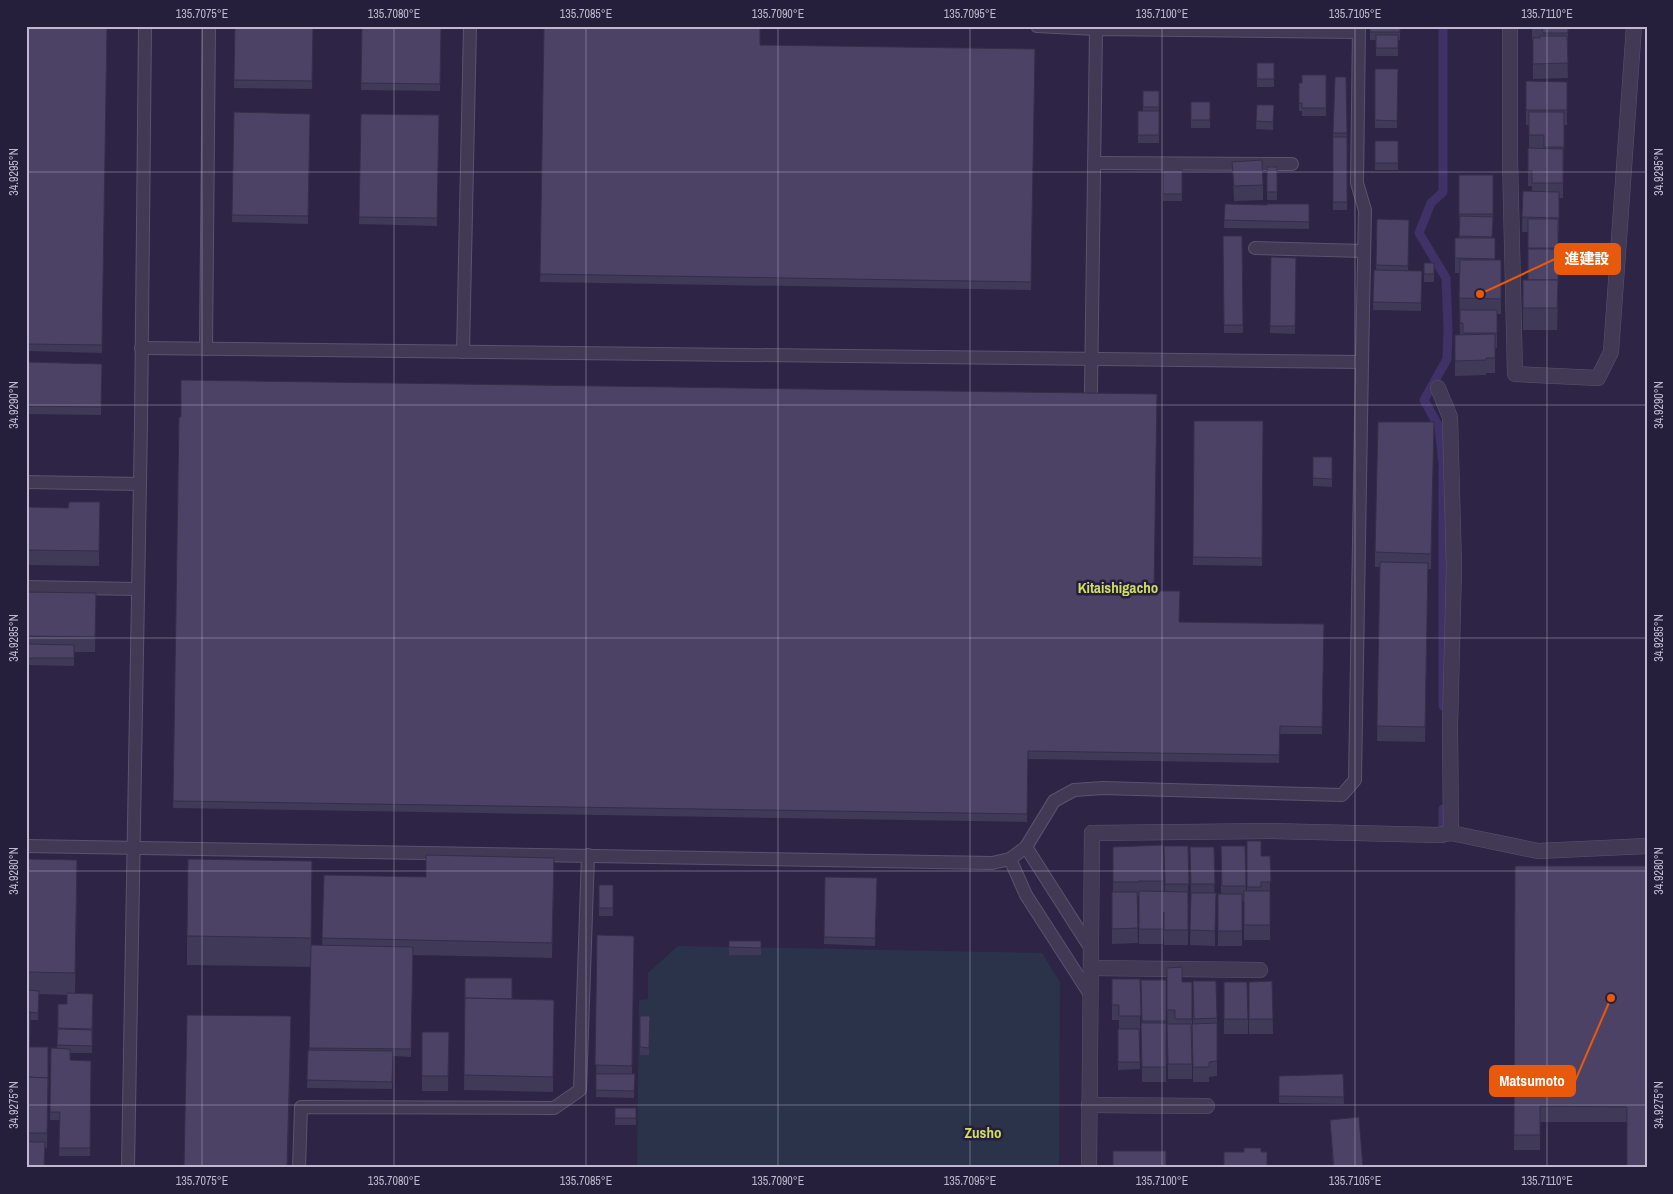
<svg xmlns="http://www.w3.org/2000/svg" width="1673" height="1194" font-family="'Archivo Narrow','Noto Sans JP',sans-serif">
  <rect width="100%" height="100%" fill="#2e2546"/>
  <!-- green -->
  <polygon fill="#2b334a" points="678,946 1042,953 1060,982 1059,1168 637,1168 639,1000 648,999 648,973"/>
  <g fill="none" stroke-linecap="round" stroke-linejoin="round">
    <!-- stream -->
    <g stroke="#403166" stroke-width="9">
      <polyline points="1443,706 1443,463 1439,427 1424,400 1447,359 1448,330 1446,278 1419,233 1431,203 1443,192 1443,26"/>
      <polyline points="1443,809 1443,839"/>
    </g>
    <defs>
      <g id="service">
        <polyline points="1037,26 1096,29"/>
        <polyline points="1359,26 1357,183 1365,210 1362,362"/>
        <polyline points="1094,163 1292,164"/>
        <polyline points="1255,248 1364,251"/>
        <polyline points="206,349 209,26"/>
        <polyline points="463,352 470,26"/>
        <polyline points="1091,391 1096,29 1358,32"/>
        <polyline points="26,482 140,484"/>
        <polyline points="26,587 137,589"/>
        <polyline points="26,846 992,863 1010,859 1026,847 1054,801 1074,790 1103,788 1342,795 1355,780 1362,362 141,348"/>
        <polyline points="1026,847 1091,949"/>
        <polyline points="1010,859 1026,895 1091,996"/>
        <polyline points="128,1168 141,424 145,26"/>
        <polyline points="299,1168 301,1107 554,1108 580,1090 588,855"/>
      </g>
      <g id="minor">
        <polyline points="1510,26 1510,159 1515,374 1598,378 1611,352 1634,26"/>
        <polyline points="1438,388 1450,417 1454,567 1450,726 1451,833"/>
        <polyline points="1092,833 1270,831 1438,835 1451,833 1538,851 1647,846"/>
        <polyline points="1091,968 1260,970"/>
        <polyline points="1089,1105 1207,1106"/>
      </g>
      <polyline id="tertiary" points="1089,1168 1092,833"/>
    </defs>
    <!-- service casing -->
    <use href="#service" stroke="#5a536d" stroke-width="14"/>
    <!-- minor casing -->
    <use href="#minor" stroke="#5a536d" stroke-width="16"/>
    <!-- tertiary casing -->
    <use href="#tertiary" stroke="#5a536d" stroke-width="16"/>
    <!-- service -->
    <use href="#service" stroke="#423a55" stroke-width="12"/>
    <!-- minor -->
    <use href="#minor" stroke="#423a55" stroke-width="15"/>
    <!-- tertiary -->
    <use href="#tertiary" stroke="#423a55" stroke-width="15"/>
  </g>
  <!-- wall -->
  <g fill="#403958">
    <polygon points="26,26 107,26 102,353 26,351"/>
    <polygon points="235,26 313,26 312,89 234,88"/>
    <polygon points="362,26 441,26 440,91 361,90"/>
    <polygon points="544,26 760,45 1035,49 1031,290 540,282"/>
    <polygon points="1370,26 1400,27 1400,40 1398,40 1398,56 1376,56 1376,40 1370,40"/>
    <polygon points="1532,26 1568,26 1568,48 1567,48 1568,78 1533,79 1533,40 1532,40"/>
    <rect x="1257" y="63" width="17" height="24"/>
    <polygon points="1375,69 1398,69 1397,128 1375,128"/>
    <polygon points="1326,75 1326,116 1302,116 1302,111 1299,111 1299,83 1302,83"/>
    <polygon points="1346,77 1347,137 1347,210 1333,210 1333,133"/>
    <polygon points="1526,81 1567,82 1567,125 1564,125 1563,198 1559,198 1559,233 1558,233 1558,299 1557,330 1523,330 1523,280 1528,280 1528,232 1522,232 1523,191 1532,191 1532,186 1528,186 1528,148 1529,148 1529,125 1526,125"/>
    <polygon points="1143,91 1159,91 1159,143 1138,143 1138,111 1143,111"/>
    <rect x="1191" y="102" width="19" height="26"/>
    <polygon points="1257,105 1274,105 1273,130 1256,129"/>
    <polygon points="234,112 310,114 308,224 232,222"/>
    <polygon points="361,114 439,115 437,226 359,224"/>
    <rect x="1375" y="141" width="23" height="29"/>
    <polygon points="1232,162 1263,185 1263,200 1234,201"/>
    <rect x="1267" y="167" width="10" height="33"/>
    <rect x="1163" y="170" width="19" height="31"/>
    <polygon points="1459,175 1493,175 1493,229 1492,238 1495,260 1501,260 1501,314 1497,314 1497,348 1495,348 1495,373 1486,373 1486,375 1455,376 1455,335 1460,335 1459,273 1455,273 1455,238 1459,238"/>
    <polygon points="1225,204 1267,205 1309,204 1309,229 1224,228"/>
    <polygon points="1377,219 1409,220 1408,271 1422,271 1421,311 1373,310 1374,270 1376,270"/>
    <polygon points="1223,236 1242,236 1243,333 1224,333"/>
    <polygon points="1271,257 1296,258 1295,334 1270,333"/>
    <rect x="1424" y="263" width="10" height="19"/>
    <polygon points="26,362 102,364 101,415 26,414"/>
    <polygon points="179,417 1155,591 1180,622 1324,624 1322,734 1280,734 1279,763 1028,759 1027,822 173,808"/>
    <polygon points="1194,421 1263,421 1262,566 1193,565"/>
    <polygon points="1434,422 1431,569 1428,569 1425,742 1377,741 1380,567 1375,567 1375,552"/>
    <polygon points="1313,457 1332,457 1332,487 1313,486"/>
    <polygon points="100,502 99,566 26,565 26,507 68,508"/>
    <polygon points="26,592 96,593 95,652 74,652 74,666 26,665"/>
    <polygon points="1247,841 1261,856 1270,856 1270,940 1244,940 1244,901 1242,901 1242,946 1218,946 1218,894 1221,894 1221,846 1245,846 1246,891 1247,891"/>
    <polygon points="1163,845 1164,892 1165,892 1164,846 1188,846 1188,945 1164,945 1164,927 1163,944 1139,944 1139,896 1138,896 1138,897 1137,897 1138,943 1112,944 1112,892 1113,892 1113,847"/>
    <polygon points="1214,847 1215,946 1190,945 1191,899 1190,863"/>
    <polygon points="26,859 77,883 75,993 93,994 92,1053 70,1053 70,1060 91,1061 90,1156 59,1156 60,1120 50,1120 51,1048 57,1048 58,1004 67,1004 67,995 39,994 38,1020 30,1020 30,1047 48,1047 47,1148 45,1148 26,1168"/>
    <polygon points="1515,866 1647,866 1627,1122 1540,1122 1540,1150 1514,1150"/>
    <polygon points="554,873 552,958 413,955 411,1057 393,1056 392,1089 307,1088 308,1050 309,1050 311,953 311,967 187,965 187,936 312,890 311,945 322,946 324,875 426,877"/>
    <polygon points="825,877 877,878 875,946 824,944"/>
    <rect x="599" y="885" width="14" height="31"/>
    <polygon points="597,935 634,936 632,1074 635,1074 634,1098 596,1097"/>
    <rect x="729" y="941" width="32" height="14"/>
    <polygon points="1167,968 1182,982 1192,1019 1192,1079 1168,1079"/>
    <polygon points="465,978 512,999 554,1000 553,1092 464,1090"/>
    <polygon points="1112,979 1140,979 1140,1069 1118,1070 1118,1029 1119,1029 1119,1020 1112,1020"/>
    <polygon points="1141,980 1166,1021 1166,1082 1142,1082"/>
    <polygon points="1193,981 1217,1018 1217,1076 1209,1077 1209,1082 1193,1082"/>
    <polygon points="1272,981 1273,1034 1249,1034 1249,982"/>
    <polygon points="1224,982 1248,1019 1248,1034 1224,1034"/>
    <polygon points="640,1016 650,1016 649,1055 640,1055"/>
    <polygon points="422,1032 449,1032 448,1091 422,1091"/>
    <polygon points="1343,1074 1344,1104 1279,1103 1279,1076"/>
    <rect x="615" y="1108" width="21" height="17"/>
    <polygon points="1330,1120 1363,1168 1333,1168"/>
  </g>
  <!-- shaded-wall -->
  <g fill="#342e47">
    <polygon points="77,860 77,883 75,995 75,973"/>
    <polygon points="312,861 312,890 311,967 311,938"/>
    <polygon points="1164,912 1164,927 1163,944 1163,929"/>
    <polygon points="291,1016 291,1056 288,1168 287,1168"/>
  </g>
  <!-- building -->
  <g fill="#4b4266" stroke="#342e47">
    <polygon points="26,26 107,26 102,345 26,344"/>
    <polygon points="235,26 313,26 312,81 234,80"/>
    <polygon points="362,26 441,26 440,84 361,83"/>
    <polygon points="544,26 760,26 760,45 1035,49 1031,282 540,274"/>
    <polygon points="1370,26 1398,26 1400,27 1400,32 1370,32"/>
    <polygon points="1542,26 1568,26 1568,33 1543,33"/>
    <rect x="1376" y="35" width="22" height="13"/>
    <polygon points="1540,36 1567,36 1568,63 1533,64 1533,38 1540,38"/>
    <rect x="1257" y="63" width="17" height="16"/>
    <polygon points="1375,69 1398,69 1397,121 1375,120"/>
    <polygon points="1302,75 1326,75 1326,108 1302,108 1302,103 1299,103 1299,83 1302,83"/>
    <polygon points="1335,77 1346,77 1347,133 1333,133"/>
    <polygon points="1526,81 1567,82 1567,110 1526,110"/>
    <rect x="1143" y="91" width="16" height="16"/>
    <rect x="1191" y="102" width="19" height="18"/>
    <polygon points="1257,105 1274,105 1273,122 1256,121"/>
    <rect x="1138" y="111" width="21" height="24"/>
    <polygon points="234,112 310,114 308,216 232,215"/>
    <polygon points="1529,112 1564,112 1564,147 1544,147 1544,135 1529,135"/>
    <polygon points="361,114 439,115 437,218 359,217"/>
    <rect x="1333" y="137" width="14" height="65"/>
    <rect x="1375" y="141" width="23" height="22"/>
    <polygon points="1528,148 1563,149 1563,183 1532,183 1532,171 1528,171"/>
    <polygon points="1262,160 1263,185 1234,186 1232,162"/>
    <rect x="1267" y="167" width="10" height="25"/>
    <rect x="1163" y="170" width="19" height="24"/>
    <rect x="1459" y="175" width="34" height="39"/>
    <polygon points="1523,191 1559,192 1559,218 1522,217"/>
    <polygon points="1225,204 1267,205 1267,204 1309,204 1309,222 1224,220"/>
    <polygon points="1460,216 1493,217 1492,237 1459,236"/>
    <polygon points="1377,219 1409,220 1408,266 1376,265"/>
    <rect x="1528" y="219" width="30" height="29"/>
    <polygon points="1223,236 1242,236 1243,325 1224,325"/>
    <polygon points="1455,238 1495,238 1495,259 1455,258"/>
    <polygon points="1528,249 1558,249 1558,284 1558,280 1528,280"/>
    <polygon points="1271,257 1296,258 1295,326 1270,326"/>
    <polygon points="1460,260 1501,260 1501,299 1459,298"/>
    <rect x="1424" y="263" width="10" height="11"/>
    <polygon points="1374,270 1422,271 1421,303 1373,302"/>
    <polygon points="1523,280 1558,280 1557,308 1523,308"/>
    <polygon points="1460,310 1497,310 1497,333 1463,333 1463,323 1460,323"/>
    <polygon points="1495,334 1495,358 1486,358 1486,360 1455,361 1455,335"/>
    <polygon points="26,362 102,364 101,407 26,406"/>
    <polygon points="181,380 1157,394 1154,591 1180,591 1179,622 1324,624 1322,727 1280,726 1279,755 1028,751 1027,814 173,801 179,417 181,417"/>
    <polygon points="1194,421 1263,421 1262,558 1193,557"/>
    <polygon points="1378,422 1434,422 1431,554 1375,552"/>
    <polygon points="1313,457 1332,457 1332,479 1313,478"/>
    <polygon points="69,502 100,502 99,551 26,550 26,507 68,508"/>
    <polygon points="1380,562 1428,563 1425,727 1377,726"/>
    <polygon points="26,592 96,593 95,637 26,636"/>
    <polygon points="26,644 74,645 74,658 26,658"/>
    <polygon points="1247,841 1261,841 1261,856 1270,856 1271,882 1261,882 1261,887 1247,887"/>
    <polygon points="1163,845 1164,881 1138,881 1138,882 1113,882 1113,847"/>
    <polygon points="1164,846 1188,846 1189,884 1165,884"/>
    <polygon points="1221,846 1245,846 1246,886 1222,886"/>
    <polygon points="1190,847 1214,847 1215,884 1191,884"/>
    <polygon points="426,855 554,858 552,943 322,938 324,875 426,877"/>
    <polygon points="26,859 77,860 75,973 26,972"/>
    <polygon points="188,859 312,861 311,938 187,936"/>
    <polygon points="1515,866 1647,866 1647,1168 1627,1168 1627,1107 1540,1106 1540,1135 1514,1135"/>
    <polygon points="825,877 877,878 875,938 824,937"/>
    <rect x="599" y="885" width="14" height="23"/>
    <polygon points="1139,891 1188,892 1188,930 1164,930 1164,912 1163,929 1139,929"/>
    <rect x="1244" y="891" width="26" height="34"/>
    <polygon points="1112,892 1137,892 1138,928 1112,929"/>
    <polygon points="1191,893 1216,893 1215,931 1190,930"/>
    <rect x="1218" y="894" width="24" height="37"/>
    <polygon points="597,935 634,936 632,1066 595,1065"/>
    <polygon points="729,941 761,941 761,948 729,947"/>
    <polygon points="311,945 413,947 411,1049 309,1048"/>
    <polygon points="1182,967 1182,982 1192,982 1192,1019 1175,1019 1175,1010 1167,1010 1167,968"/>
    <polygon points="465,978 512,978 512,999 465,998"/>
    <polygon points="1112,979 1140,979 1141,1016 1119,1016 1119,1005 1112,1005"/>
    <polygon points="1141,980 1166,980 1166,1021 1142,1021"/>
    <polygon points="1193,981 1216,981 1217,1018 1194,1019"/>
    <polygon points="1272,981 1273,1019 1249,1019 1249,982"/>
    <polygon points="1224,982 1247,982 1248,1019 1224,1019"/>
    <polygon points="26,990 39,991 38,1013 26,1012"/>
    <polygon points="67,993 93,994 92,1029 58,1028 58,1004 67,1004"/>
    <polygon points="465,998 554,1000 553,1077 464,1075"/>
    <rect x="26" y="1012" width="4" height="25"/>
    <polygon points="187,1015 291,1016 287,1168 184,1168"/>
    <polygon points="640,1016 650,1016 649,1048 640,1047"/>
    <polygon points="1141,1023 1166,1023 1166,1067 1142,1067"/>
    <polygon points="1217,1023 1217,1061 1209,1062 1209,1067 1193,1067 1192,1024"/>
    <polygon points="1167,1024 1191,1024 1192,1064 1168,1064"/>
    <polygon points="58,1029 92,1030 92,1046 57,1045"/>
    <polygon points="1118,1029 1139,1029 1140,1062 1118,1062"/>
    <polygon points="422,1032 449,1032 448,1076 422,1076"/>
    <polygon points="26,1047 48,1047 48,1085 48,1078 26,1077"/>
    <polygon points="51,1048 70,1049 70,1060 91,1061 90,1148 59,1148 60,1112 50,1112"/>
    <polygon points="308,1050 393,1051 392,1082 307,1080"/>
    <polygon points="596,1074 635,1074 634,1091 596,1090"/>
    <polygon points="1343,1074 1344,1097 1279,1096 1279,1076"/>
    <polygon points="26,1077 48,1078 47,1133 26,1133"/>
    <rect x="615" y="1108" width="21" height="10"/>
    <polygon points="1359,1117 1363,1168 1334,1168 1330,1120"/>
    <polygon points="26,1142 45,1142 44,1168 26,1168"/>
    <polygon points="1244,1148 1261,1148 1261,1152 1267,1152 1267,1168 1224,1168 1224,1152 1244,1152"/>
    <rect x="1113" y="1151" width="53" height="17"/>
  </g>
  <!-- ticks -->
  <path fill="none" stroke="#bfb8ce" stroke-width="1" stroke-opacity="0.45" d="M202,26V1168M394,26V1168M586,26V1168M778,26V1168M970,26V1168M1162,26V1168M1355,26V1168M1547,26V1168M26,172H1647M26,405H1647M26,638H1647M26,871H1647M26,1105H1647"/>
  <g text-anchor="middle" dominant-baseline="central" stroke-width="5" stroke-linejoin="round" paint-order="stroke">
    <!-- neighbourhood labels -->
    <g font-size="15" font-weight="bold" fill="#d0df63" stroke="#261f3b">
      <text x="1118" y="587">Kitaishigacho</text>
      <text x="983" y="1132">Zusho</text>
    </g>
  </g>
  <!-- callouts -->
  <path fill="none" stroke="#e8590c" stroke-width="2" d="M1480 294L1555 259M1611 998L1575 1081"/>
  <g fill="#e8590c" stroke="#261f3b" stroke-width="2">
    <circle cx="1480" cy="294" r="5"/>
    <circle cx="1611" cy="998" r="5"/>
  </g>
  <g fill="#e8590c" stroke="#e8590c" stroke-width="2">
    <rect x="1555" y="244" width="65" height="30" rx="5"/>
    <rect x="1490" y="1066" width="85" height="30" rx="5"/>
  </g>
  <g font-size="15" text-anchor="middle" font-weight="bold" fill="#fff">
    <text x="1587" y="264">進建設</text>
    <text x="1532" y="1086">Matsumoto</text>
  </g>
  <!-- border -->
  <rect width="1673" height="1194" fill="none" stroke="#261f3b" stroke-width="55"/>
  <rect x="28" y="28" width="1618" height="1138" fill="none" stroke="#bfb8ce" stroke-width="2"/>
  <g font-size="12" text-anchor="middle" fill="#bfb8ce">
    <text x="202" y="18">135.7075°E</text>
    <text x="394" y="18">135.7080°E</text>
    <text x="586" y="18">135.7085°E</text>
    <text x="778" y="18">135.7090°E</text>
    <text x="970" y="18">135.7095°E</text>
    <text x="1162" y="18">135.7100°E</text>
    <text x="1355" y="18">135.7105°E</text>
    <text x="1547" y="18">135.7110°E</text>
    <text transform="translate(14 172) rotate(-90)" y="4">34.9295°N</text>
    <text transform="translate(1659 172) rotate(-90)" y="4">34.9295°N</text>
    <text transform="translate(14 405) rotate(-90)" y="4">34.9290°N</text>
    <text transform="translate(1659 405) rotate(-90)" y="4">34.9290°N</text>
    <text transform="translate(14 638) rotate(-90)" y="4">34.9285°N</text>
    <text transform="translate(1659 638) rotate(-90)" y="4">34.9285°N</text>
    <text transform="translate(14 871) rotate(-90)" y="4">34.9280°N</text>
    <text transform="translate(1659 871) rotate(-90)" y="4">34.9280°N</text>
    <text transform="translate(14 1105) rotate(-90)" y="4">34.9275°N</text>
    <text transform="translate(1659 1105) rotate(-90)" y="4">34.9275°N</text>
    <text x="202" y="1185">135.7075°E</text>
    <text x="394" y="1185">135.7080°E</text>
    <text x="586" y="1185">135.7085°E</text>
    <text x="778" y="1185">135.7090°E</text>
    <text x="970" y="1185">135.7095°E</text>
    <text x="1162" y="1185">135.7100°E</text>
    <text x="1355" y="1185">135.7105°E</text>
    <text x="1547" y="1185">135.7110°E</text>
  </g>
</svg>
